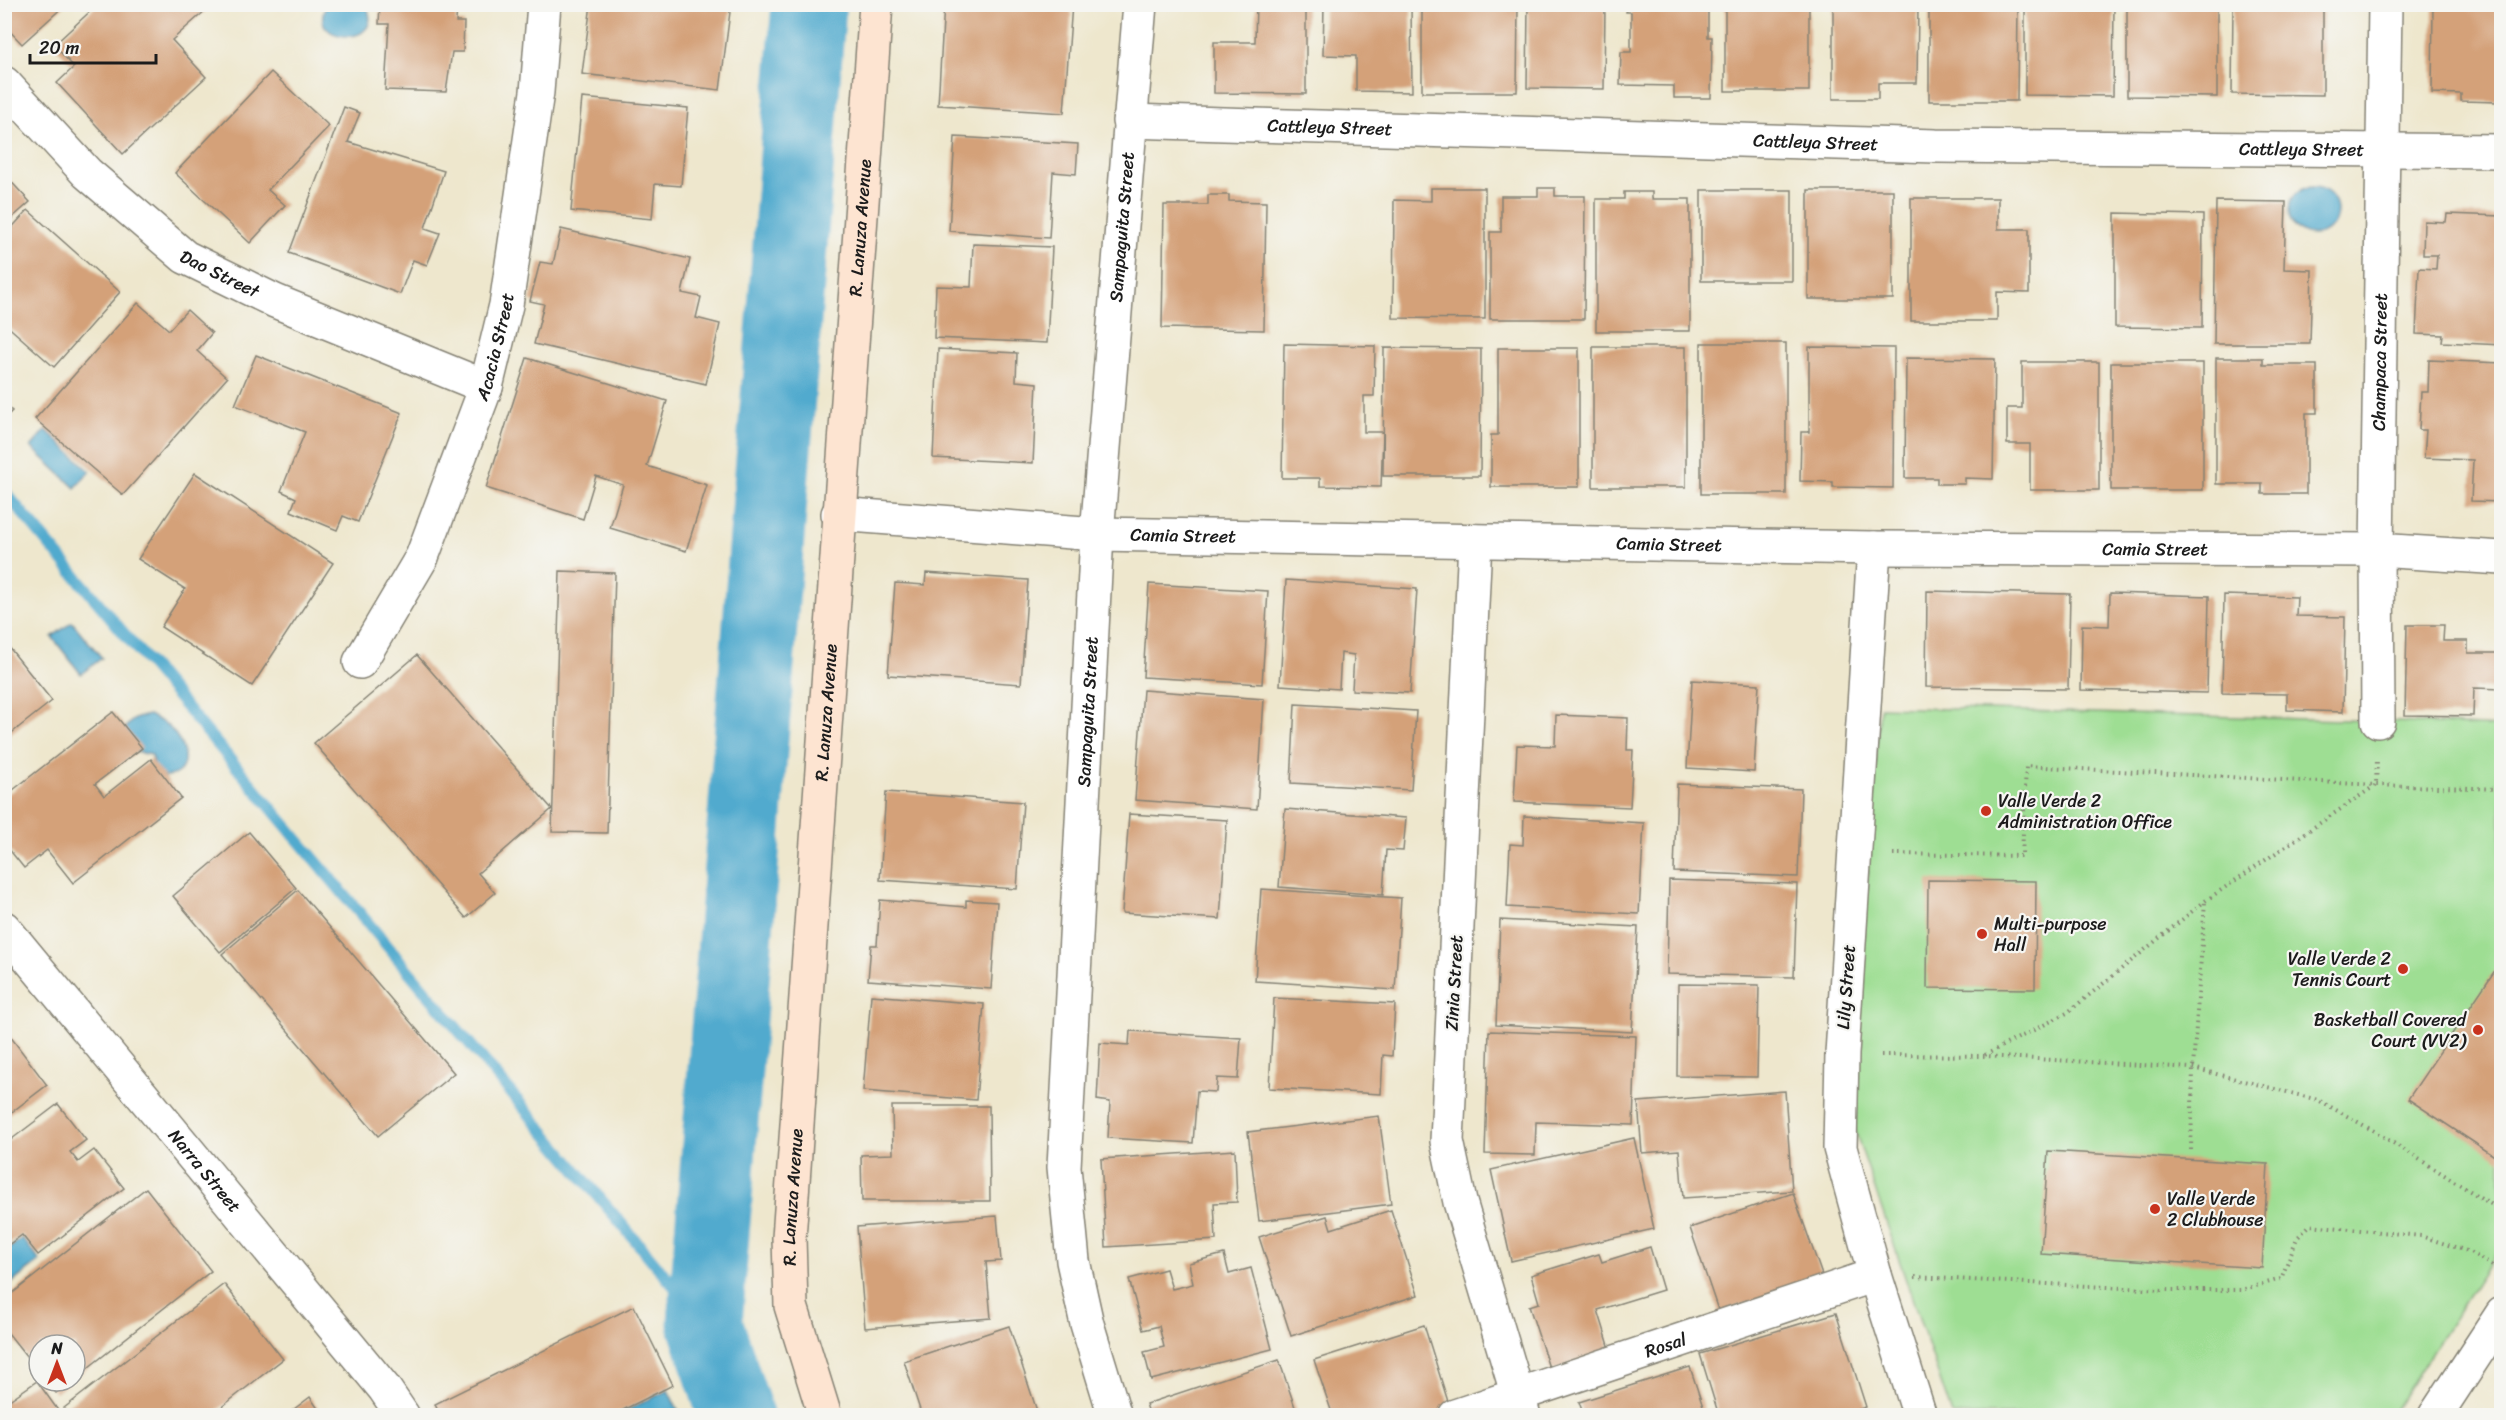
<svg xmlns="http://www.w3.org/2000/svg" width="2506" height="1420" font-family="Sriracha,sans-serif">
  <rect width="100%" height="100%" fill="#f6f6f2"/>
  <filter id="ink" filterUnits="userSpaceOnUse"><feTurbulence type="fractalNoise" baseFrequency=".0167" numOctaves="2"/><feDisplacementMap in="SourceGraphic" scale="12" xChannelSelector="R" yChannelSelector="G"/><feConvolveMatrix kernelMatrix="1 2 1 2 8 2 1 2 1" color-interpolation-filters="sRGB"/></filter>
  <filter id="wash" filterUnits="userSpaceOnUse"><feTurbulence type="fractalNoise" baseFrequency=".008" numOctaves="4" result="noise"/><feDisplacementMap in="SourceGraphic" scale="24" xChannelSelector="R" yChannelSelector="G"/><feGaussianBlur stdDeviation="1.35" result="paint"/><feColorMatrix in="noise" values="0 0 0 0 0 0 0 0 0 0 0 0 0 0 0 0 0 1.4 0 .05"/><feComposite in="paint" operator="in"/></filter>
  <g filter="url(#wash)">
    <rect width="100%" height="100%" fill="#eee7cd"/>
    <!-- green -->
    <polygon fill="#9ede93" stroke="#5d7d58" stroke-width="1.5" points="1880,707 2378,721 2501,727 2501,1246 2391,1415 1952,1415 1850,1116"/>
    <!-- water -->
    <g fill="#51aace" stroke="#366375" stroke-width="1.5">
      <path d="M327,5H366C388,49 303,44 327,5Z"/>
      <circle cx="2313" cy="211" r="24"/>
      <polygon points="46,430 90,471 75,488 31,447"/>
      <polygon points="72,622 102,658 81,674 52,637"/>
      <path d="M149,715C156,719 164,722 170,728C187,745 194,777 161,777L155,771L152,755L136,752L123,734C127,721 136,717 149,715Z"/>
      <polygon points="22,1238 40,1261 5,1288 5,1252"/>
      <polygon points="668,1390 679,1413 675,1415 617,1415"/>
    </g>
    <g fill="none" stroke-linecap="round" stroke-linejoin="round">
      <!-- stream -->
      <polyline stroke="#51aace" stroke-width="12" points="4,491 705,1323"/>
      <!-- river -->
      <polyline stroke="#51aace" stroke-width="75" points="736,1416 705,1323 809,4"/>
    </g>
    <g id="blocks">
      <!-- building -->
      <g fill="#d4a179">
        <polygon points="4,4 66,4 22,44 4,25"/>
        <polygon points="98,4 201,4 206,10 172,40 206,77 123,154 57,83 74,67 54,45"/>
        <polygon points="380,4 457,4 456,22 464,22 463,52 452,52 446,92 385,90 389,24 379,24"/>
        <polygon points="591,4 731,4 720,90 582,74"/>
        <polygon points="944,4 1072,4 1064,113 938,105"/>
        <polygon points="1256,4 1306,4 1306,94 1214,93 1214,42 1255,42"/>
        <polygon points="1324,4 1411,4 1412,92 1356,91 1356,56 1323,55"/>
        <polygon points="1422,4 1518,4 1517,92 1422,92"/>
        <polygon points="1528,4 1605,4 1604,89 1527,88"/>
        <polygon points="1626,4 1708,4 1708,37 1712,37 1711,98 1674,98 1674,86 1620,85 1621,52 1631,52 1631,12 1626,12"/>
        <rect x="1725" y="4" width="84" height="87"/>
        <polygon points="1929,4 2018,4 2017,101 1929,101"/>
        <polygon points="2025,4 2114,4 2113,96 2025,95"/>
        <polygon points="2127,4 2217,4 2217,97 2127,96"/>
        <polygon points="2233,4 2323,4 2323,95 2232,94"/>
        <polygon points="2433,4 2502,4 2502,94 2499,94 2499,102 2461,101 2461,94 2432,93"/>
        <polygon points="1833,5 1918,5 1917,83 1878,83 1878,99 1833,99"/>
        <polygon points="271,72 329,126 268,190 285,205 250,243 175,173"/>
        <polygon points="582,98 688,108 681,186 655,184 652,219 571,211"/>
        <polygon points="344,107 360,113 348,142 444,171 425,228 440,233 427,265 413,260 400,294 289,253"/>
        <polygon points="955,137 1078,144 1076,174 1053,172 1049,238 949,231"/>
        <polygon points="4,174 30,202 4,225"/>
        <polygon points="1431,188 1485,188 1485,319 1393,318 1394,200 1431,201"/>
        <polygon points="1538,188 1555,188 1555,196 1585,196 1584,319 1490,319 1490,232 1501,232 1501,196 1538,196"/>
        <rect x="1701" y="190" width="91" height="91"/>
        <rect x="1808" y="190" width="85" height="109"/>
        <polygon points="1624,192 1652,192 1652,199 1690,199 1690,331 1596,331 1596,199 1624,199"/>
        <polygon points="1208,195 1229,195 1229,201 1266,202 1264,330 1162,328 1164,205 1208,205"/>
        <polygon points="1911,198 1998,198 1998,229 2029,229 2029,293 1997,292 1997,321 1911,321"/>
        <polygon points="2216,201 2286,202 2284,269 2312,270 2310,344 2214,344"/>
        <polygon points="28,210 120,292 54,367 4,323 4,236"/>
        <polygon points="2115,213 2203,215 2202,328 2115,327"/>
        <polygon points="2447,214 2502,216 2502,345 2442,342 2443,335 2416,334 2419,268 2436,269 2437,255 2423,255 2424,221 2446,222"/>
        <polygon points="561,229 690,259 682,293 701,297 696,318 720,324 706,384 534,344 544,304 530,301 540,262 553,264"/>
        <polygon points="973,244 1052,247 1047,343 934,338 936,286 971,287"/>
        <polygon points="138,303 169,330 187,310 212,333 197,351 227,378 123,495 35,419"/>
        <rect x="1701" y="343" width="85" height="151"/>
        <polygon points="1284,344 1375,346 1374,396 1364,396 1364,432 1383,432 1381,487 1320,486 1320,478 1282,478"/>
        <rect x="1593" y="347" width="93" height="140"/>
        <polygon points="1809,347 1894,348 1893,488 1833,487 1833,482 1800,481 1801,432 1809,432"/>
        <polygon points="1384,348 1481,349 1480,476 1383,476"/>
        <polygon points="1498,348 1579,348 1579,487 1491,487 1491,435 1498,435"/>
        <polygon points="938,349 1017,353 1016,381 1037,383 1033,463 933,458"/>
        <polygon points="256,355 402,413 358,522 343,516 337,530 291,511 296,498 281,491 305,432 235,405"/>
        <polygon points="527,358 667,401 647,466 707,485 686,551 610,528 623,485 596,476 583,519 486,488"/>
        <polygon points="1906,358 1995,359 1993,479 1965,478 1965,484 1937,484 1937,478 1905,478"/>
        <polygon points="2216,358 2263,358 2263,365 2317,365 2317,413 2306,413 2306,494 2262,494 2262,484 2216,484"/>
        <polygon points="2429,360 2502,363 2502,502 2471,501 2473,460 2424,458 2426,430 2419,430 2421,392 2428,392"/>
        <polygon points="2022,362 2099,362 2099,490 2030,490 2030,444 2007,444 2007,408 2022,408"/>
        <rect x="2111" y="363" width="92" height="127"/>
        <polygon points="4,403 12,411 4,419"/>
        <polygon points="195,473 333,563 252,686 161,627 185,589 138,559"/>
        <polygon points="560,571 615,573 607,833 552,832"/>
        <polygon points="926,573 1028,580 1021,684 888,675 895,583 925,585"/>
        <polygon points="1286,580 1417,589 1410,693 1352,690 1354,655 1341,653 1339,689 1280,685"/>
        <polygon points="1149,584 1268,591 1262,684 1143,677"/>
        <polygon points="1927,591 2070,594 2068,689 1926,687"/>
        <polygon points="2110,593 2209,596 2207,693 2081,690 2082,625 2109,626"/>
        <polygon points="2224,595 2297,597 2296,616 2345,617 2343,712 2287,710 2287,694 2222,693"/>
        <polygon points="2407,625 2444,625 2443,641 2468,641 2468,653 2502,653 2502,689 2474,688 2473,716 2405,715"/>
        <polygon points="4,641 52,701 4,739"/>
        <polygon points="417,655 552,809 478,873 495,893 466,918 314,743"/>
        <polygon points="1692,680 1759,684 1754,772 1687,768"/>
        <polygon points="1143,690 1264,699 1257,809 1135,800"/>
        <polygon points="1295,704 1416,711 1411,790 1291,783"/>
        <polygon points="113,712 142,748 95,784 104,796 151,759 181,798 73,883 47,850 24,868 4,843 4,797"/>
        <polygon points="1556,715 1628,718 1627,750 1633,750 1630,807 1514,802 1517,745 1555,746"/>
        <polygon points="1677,784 1801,789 1798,877 1674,872"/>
        <polygon points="886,792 1023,802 1017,889 880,880"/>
        <polygon points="1285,809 1406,818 1403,851 1386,850 1383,895 1279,887"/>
        <polygon points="1129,814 1227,820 1220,919 1122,913"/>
        <polygon points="1524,816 1644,823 1639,914 1507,907 1510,844 1523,845"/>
        <polygon points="249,832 296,888 220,952 173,896"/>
        <polygon points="1669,880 1797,884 1794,977 1667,974"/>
        <polygon points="1928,880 2036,881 2035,989 1927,988"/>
        <polygon points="1261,889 1401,898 1395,990 1255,981"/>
        <polygon points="298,890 454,1073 378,1136 222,954"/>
        <polygon points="880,900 966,907 966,900 997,902 991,989 868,980 871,945 877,945"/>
        <polygon points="1500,920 1638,927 1632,1032 1496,1025"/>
        <polygon points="2502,960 2502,1161 2408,1099"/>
        <polygon points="1678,984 1759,985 1757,1077 1677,1076"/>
        <polygon points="871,995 984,1004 976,1100 863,1091"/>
        <polygon points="1274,998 1395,1004 1392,1056 1383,1055 1381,1094 1269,1088"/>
        <polygon points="4,1028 47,1085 4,1118"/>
        <polygon points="1130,1031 1241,1038 1238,1079 1217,1078 1216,1092 1197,1091 1193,1143 1108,1138 1110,1102 1097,1100 1100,1043 1129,1045"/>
        <polygon points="1489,1031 1636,1036 1633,1125 1536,1122 1535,1155 1485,1154"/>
        <polygon points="1785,1091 1792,1191 1683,1198 1679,1150 1642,1153 1638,1102"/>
        <polygon points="58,1104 86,1140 70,1152 78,1162 94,1150 124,1188 38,1255 22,1235 4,1248 4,1145"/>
        <polygon points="892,1106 989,1106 990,1201 862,1201 861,1155 893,1154"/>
        <polygon points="1379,1116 1391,1204 1259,1221 1248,1132"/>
        <polygon points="1634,1138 1654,1229 1511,1261 1491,1170"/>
        <polygon points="1235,1150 1237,1202 1214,1203 1216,1240 1106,1247 1101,1159"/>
        <polygon points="2048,1151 2268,1164 2262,1268 2041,1254"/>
        <polygon points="146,1188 211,1271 75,1378 75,1345 39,1345 39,1372 4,1328 4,1300"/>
        <polygon points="1793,1193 1823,1278 1719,1313 1690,1228"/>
        <polygon points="1391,1210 1418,1295 1291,1336 1259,1237 1327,1216 1331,1229"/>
        <polygon points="997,1216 1001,1261 986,1262 991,1318 865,1328 857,1227"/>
        <polygon points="1650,1247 1663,1290 1598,1310 1611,1352 1550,1371 1529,1306 1539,1303 1531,1275 1599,1254 1602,1262"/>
        <polygon points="1224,1254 1229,1274 1251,1268 1272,1349 1151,1380 1144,1352 1164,1347 1159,1326 1143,1330 1129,1279 1166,1269 1172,1289 1193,1284 1189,1263"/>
        <polygon points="224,1284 283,1359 210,1416 71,1416 64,1408"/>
        <polygon points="634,1306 673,1385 611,1416 440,1416 435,1404"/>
        <polygon points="1836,1313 1866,1407 1838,1416 1719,1416 1700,1354"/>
        <polygon points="1424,1325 1450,1408 1426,1416 1333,1416 1314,1360"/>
        <polygon points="1009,1326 1037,1411 1024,1416 922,1416 904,1361"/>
        <polygon points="1279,1360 1298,1416 1150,1416 1146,1404"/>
        <polygon points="1690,1367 1706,1416 1584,1416 1579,1402"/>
        <polygon points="37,1381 62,1416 4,1416 4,1395 8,1401"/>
        <polygon points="46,1381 71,1381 56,1393"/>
        <polygon points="310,1397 323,1416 285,1416"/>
      </g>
    </g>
  </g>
  <g filter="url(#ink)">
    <use href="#blocks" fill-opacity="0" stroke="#858274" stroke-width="1.5"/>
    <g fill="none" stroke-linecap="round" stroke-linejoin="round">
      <defs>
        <g id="pedestrian">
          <polyline points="2377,550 2378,721"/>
          <path id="s1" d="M1455,1416L1875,1275"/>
        </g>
        <g id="minor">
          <path id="s2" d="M4,83L87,173L185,257L275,301L486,387"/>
          <path id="s3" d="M1129,121L1936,146L2502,151"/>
          <path id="s4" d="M838,514L1097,534L1874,548L2377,550L2502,558"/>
          <polyline points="1475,541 1447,1141 1460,1202 1524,1416"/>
          <polyline points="1874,548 1842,1054 1840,1148 1875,1275 1920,1416"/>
          <path id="s5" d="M2377,550L2385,4"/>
          <path id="s6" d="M360,662L422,557L486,387L506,305L537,92L544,4"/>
          <path id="s7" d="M4,928L384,1388L403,1416"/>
          <path id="s8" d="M1115,1416L1087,1324L1073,1261L1064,1167L1097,534L1140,4"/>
          <polyline points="2435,1416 2502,1314"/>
        </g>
        <g id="secondary">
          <path id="s9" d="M825,1416L791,1306L789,1238L876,4"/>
        </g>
      </defs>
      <!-- pedestrian casing -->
      <use href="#pedestrian" stroke="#858274" stroke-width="36"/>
      <!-- minor casing -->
      <use href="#minor" stroke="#858274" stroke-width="36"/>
      <!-- secondary casing -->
      <use href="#secondary" stroke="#858274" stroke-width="36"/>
      <!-- path -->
      <g stroke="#858274" stroke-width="4" stroke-dasharray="1.5 4.5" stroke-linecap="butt">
        <polyline points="1893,854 2022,856 2026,766 2376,785 2502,789"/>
        <polyline points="1881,1055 1984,1056 2193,1068 2318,1100 2374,1131 2502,1211"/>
        <polyline points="1985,1055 2067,1013 2205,901 2376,785 2377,759"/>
        <polyline points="2191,1150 2193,1068 2205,901"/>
        <polyline points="1915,1277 2164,1290 2241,1290 2281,1279 2297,1238 2310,1225 2421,1236 2470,1252 2502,1272"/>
      </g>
      <!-- pedestrian -->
      <use href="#pedestrian" stroke="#fff" stroke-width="33"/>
      <!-- minor -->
      <use href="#minor" stroke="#fff" stroke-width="33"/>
      <!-- secondary -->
      <use href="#secondary" stroke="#fde4d1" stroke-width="33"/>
    </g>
  </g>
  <!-- markers -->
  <g fill="#c8321e" stroke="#f6f6f2" stroke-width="2">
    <circle cx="1986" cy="811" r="6"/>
    <circle cx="1982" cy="934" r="6"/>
    <circle cx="2403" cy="969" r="6"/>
    <circle cx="2478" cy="1030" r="6"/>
    <circle cx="2155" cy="1209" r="6"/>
  </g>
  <g text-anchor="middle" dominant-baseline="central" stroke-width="4.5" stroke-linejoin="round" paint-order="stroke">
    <!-- street labels -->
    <g font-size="18" fill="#1c1c1c" stroke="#f6f6f2">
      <text stroke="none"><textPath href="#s3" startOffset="201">Cattleya Street</textPath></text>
      <text stroke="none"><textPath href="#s3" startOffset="687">Cattleya Street</textPath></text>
      <text stroke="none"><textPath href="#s3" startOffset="1173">Cattleya Street</textPath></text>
      <text stroke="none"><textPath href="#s9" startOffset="1196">R. Lanuza Avenue</textPath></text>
      <text stroke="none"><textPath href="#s8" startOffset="1197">Sampaguita Street</textPath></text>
      <text stroke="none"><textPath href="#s2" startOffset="290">Dao Street</textPath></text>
      <text stroke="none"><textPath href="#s6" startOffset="345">Acacia Street</textPath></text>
      <text stroke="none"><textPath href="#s5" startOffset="188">Champaca Street</textPath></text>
      <text stroke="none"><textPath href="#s4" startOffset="346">Camia Street</textPath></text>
      <text stroke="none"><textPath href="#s4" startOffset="832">Camia Street</textPath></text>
      <text stroke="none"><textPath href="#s4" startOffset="1318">Camia Street</textPath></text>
      <text stroke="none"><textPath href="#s9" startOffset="710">R. Lanuza Avenue</textPath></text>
      <text stroke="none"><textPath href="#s8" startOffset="711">Sampaguita Street</textPath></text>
      <text transform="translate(1454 983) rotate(-87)">Zinia Street</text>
      <text transform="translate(1846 987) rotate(-86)">Lily Street</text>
      <text stroke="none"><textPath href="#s7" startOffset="315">Narra Street</textPath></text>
      <text stroke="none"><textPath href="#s9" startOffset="224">R. Lanuza Avenue</textPath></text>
      <text stroke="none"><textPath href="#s1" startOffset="222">Rosal</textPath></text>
    </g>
    <!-- poi labels -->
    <g font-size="18" fill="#1c1c1c" stroke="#f6f6f2" text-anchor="start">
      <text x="1998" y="801">Valle Verde 2<tspan x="1998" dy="21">Administration Office</tspan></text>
      <text x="1994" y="924">Multi-purpose<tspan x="1994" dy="21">Hall</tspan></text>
      <text x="2391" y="959" text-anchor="end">Valle Verde 2<tspan x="2391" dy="21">Tennis Court</tspan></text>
      <text x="2466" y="1020" text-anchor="end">Basketball Covered<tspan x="2466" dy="21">Court (VV2)</tspan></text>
      <text x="2167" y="1199">Valle Verde<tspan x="2167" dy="21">2 Clubhouse</tspan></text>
    </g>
  </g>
  <!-- margin -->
  <rect width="2506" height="1420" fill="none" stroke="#f6f6f2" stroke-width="24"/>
  <!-- north arrow -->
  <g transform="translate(57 1363)"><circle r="28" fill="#f6f6f2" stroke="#9f9f9c" stroke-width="1.5"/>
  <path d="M0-4.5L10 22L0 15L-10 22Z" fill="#c8321e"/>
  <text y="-9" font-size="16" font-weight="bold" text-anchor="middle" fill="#1c1c1c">N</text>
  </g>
  <!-- scale -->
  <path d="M30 54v9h126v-9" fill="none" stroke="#1c1c1c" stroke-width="3"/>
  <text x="39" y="54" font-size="18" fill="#1c1c1c" stroke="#f6f6f2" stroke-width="4.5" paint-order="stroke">20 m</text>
</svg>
